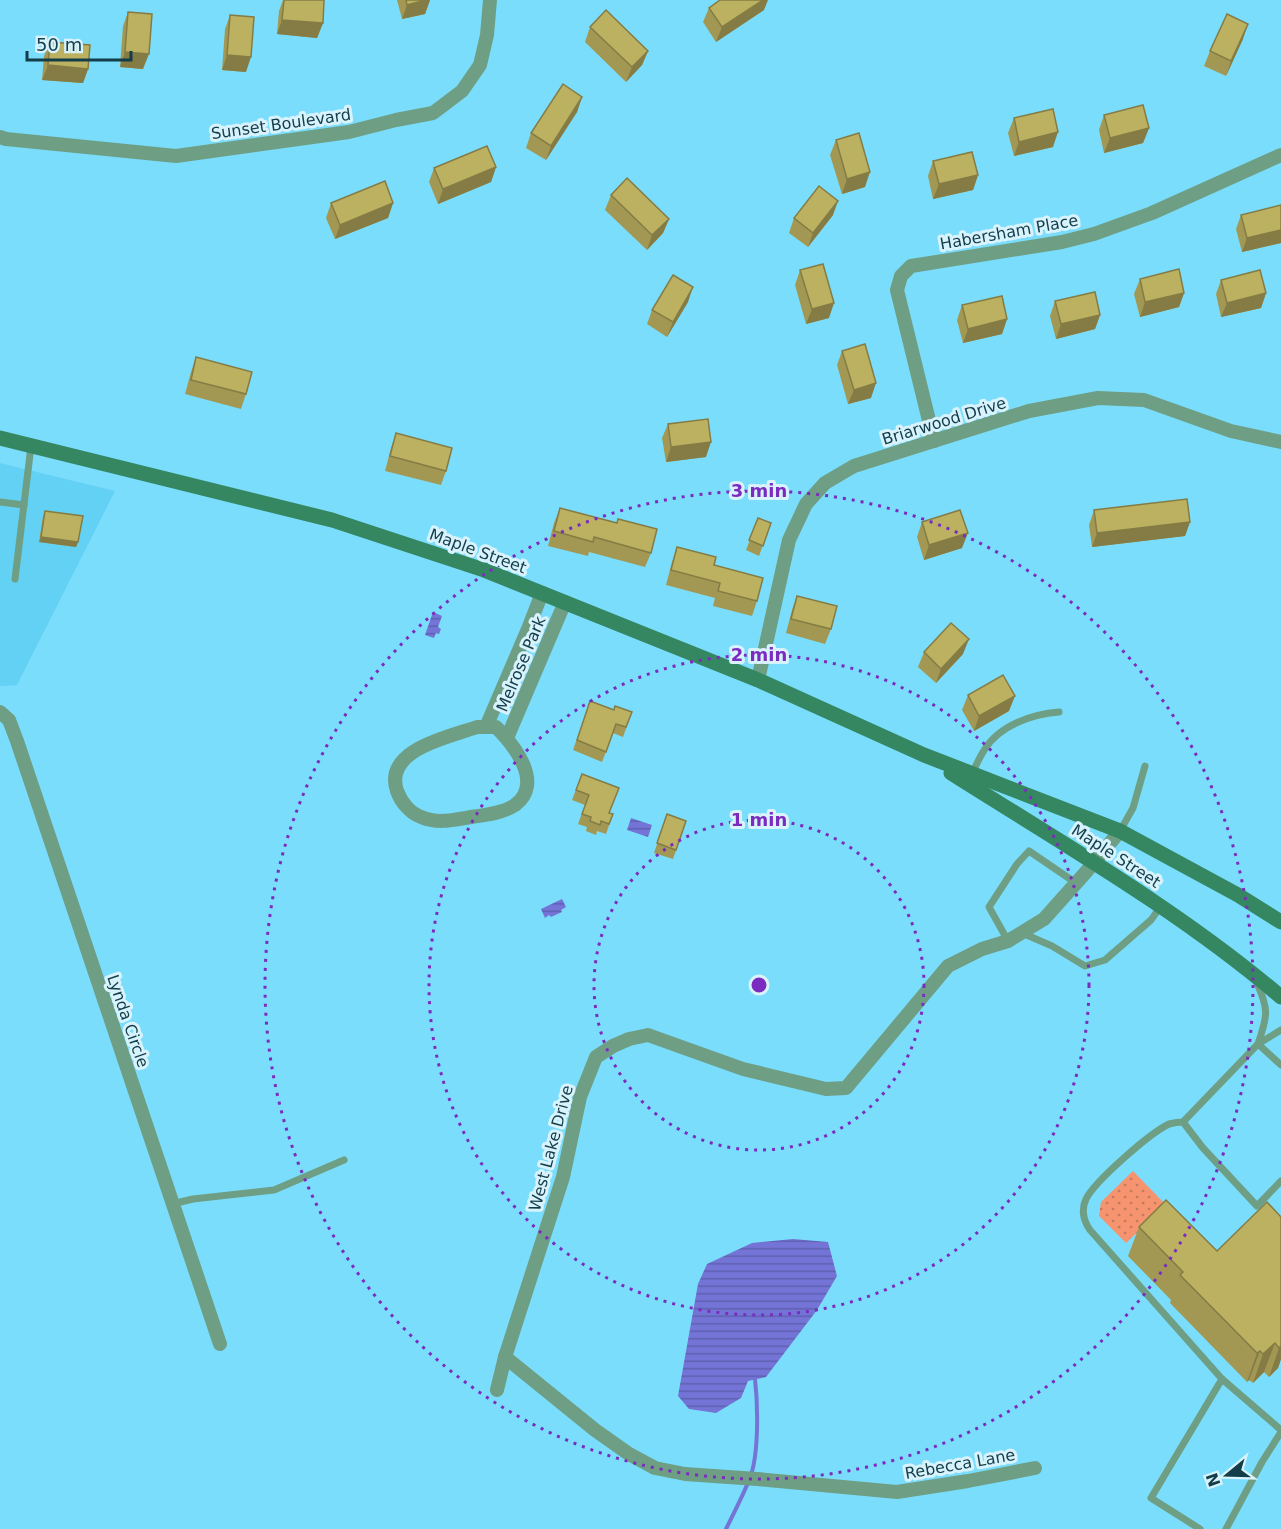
<svg xmlns="http://www.w3.org/2000/svg" width="1281" height="1529" font-family="'DejaVu Sans',sans-serif">
  <defs>
    <pattern id="park-dots" width="8" height="8" patternUnits="userSpaceOnUse" patternTransform="scale(1.5)"><rect width="8" height="8" fill="#f5946f"/><path d="M2 2h.1M6 6h.1" fill="none" stroke="#c57a5d" stroke-width="1.8" stroke-linecap="round"/></pattern>
    <pattern id="water-rules" width="6" height="5" patternUnits="userSpaceOnUse" patternTransform="scale(1.5)"><rect width="6" height="5" fill="#7474d6"/><path d="M0 2.5h6" fill="none" stroke="#5e60b0"/></pattern>
  </defs>
  <rect width="100%" height="100%" fill="#7bddfc"/>
  <!-- built -->
  <polygon fill="#63d1f3" points="0,463 115,491 17,685 0,686"/>
  <!-- park -->
  <polygon fill="url(#park-dots)" points="1133,1171 1166,1205 1126,1243 1099,1216 1101,1202"/>
  <!-- water -->
  <g fill="url(#water-rules)">
    <polygon points="433,612 442,616 438,627 441,629 439,634 436,633 434,638 425,635"/>
    <polygon points="631,818 652,825 648,837 627,830"/>
    <polygon points="562,899 566,907 561,910 562,912 551,917 549,915 545,918 541,909"/>
    <polygon points="793,1239 828,1242 837,1276 817,1310 766,1377 748,1381 741,1398 716,1413 689,1409 678,1396 698,1284 707,1264 752,1243"/>
  </g>
  <g fill="none" stroke-linecap="round" stroke-linejoin="round">
    <!-- stream -->
    <path stroke="#7474d6" stroke-width="4" d="M726,1529C733,1515 744,1493 750,1478C759,1454 758,1405 755,1379"/>
    <!-- lane -->
    <g stroke="#6e9f85" stroke-width="7">
      <polyline points="0,502 24,505"/>
      <polyline points="15,579 31,446"/>
      <path d="M972,774C976,765 980,756 985,749C1000,725 1033,714 1059,712"/>
      <polyline points="1120,831 1133,808 1145,766"/>
      <polyline points="1022,933 1052,946 1085,966 1105,960 1151,920 1161,906"/>
      <polyline points="1008,941 989,907 1017,864 1029,851 1076,883"/>
      <path d="M1256,981C1269,1009 1268,1015 1258,1044L1281,1030"/>
      <polyline points="1183,1122 1203,1148 1257,1206 1281,1181"/>
      <polyline points="172,1204 193,1199 274,1190 344,1160"/>
      <polyline points="1222,1379 1281,1430"/>
      <path d="M1200,1529L1151,1498L1222,1379L1090,1230C1083,1220 1081,1210 1086,1199C1095,1181 1150,1133 1169,1124C1173,1123 1179,1122 1183,1122L1258,1044L1281,1065"/>
      <polyline points="1226,1529 1262,1462 1281,1432"/>
    </g>
    <!-- street -->
    <g stroke="#6e9f85" stroke-width="14">
      <polyline points="0,137 6,139 176,156 349,132 396,120 433,113 462,91 480,65 487,35 490,0"/>
      <polyline points="934,441 897,290 901,276 911,266 1062,242 1094,234 1152,213 1281,155"/>
      <polyline points="758,680 789,540 806,504 825,483 854,466 1029,411 1098,398 1144,400 1231,431 1281,442"/>
      <polyline points="0,712 9,720 17,741 220,1344"/>
      <path d="M477,727H496C513,744 545,783 515,805C503,813 485,815 471,817C453,820 438,824 421,817C410,813 401,802 397,791C383,749 450,737 477,727Z"/>
      <polyline points="486,727 528,629 542,593"/>
      <polyline points="507,738 565,602"/>
      <polyline points="497,1390 505,1357"/>
      <polyline points="1035,1468 968,1481 897,1492 757,1479 685,1474 655,1468 629,1454 595,1430 505,1357 563,1177 580,1097 596,1057 613,1046 629,1039 648,1035 743,1069 826,1089 846,1088 948,966 982,949 1008,941 1044,919 1086,872 1120,831"/>
    </g>
    <!-- secondary -->
    <g stroke="#358762" stroke-width="15">
      <polyline points="0,438 332,520 484,570 758,680 924,755 1120,831 1238,895 1281,922"/>
      <path d="M951,773C1063,844 1180,911 1281,997"/>
    </g>
  </g>
  <!-- wall -->
  <g fill="#a29853">
    <polygon points="283,0 324,0 323,23 317,38 277,34 279,11"/>
    <polygon points="397,0 430,0 425,14 402,19"/>
    <polygon points="709,8 764,10 716,42 703,22"/>
    <polygon points="128,12 143,69 120,67 123,26"/>
    <polygon points="230,15 246,72 222,70 225,29"/>
    <polygon points="590,27 648,51 642,65 626,82 585,42"/>
    <polygon points="1243,39 1226,76 1204,66 1210,51"/>
    <polygon points="50,42 88,69 83,83 42,80 44,56"/>
    <polygon points="582,97 577,112 546,160 526,148 531,133"/>
    <polygon points="1104,115 1149,128 1143,143 1104,153 1099,130"/>
    <polygon points="1014,118 1053,147 1014,156 1008,133"/>
    <polygon points="836,140 865,187 842,194 830,155"/>
    <polygon points="933,161 978,175 973,190 933,199 928,176"/>
    <polygon points="496,167 491,182 438,204 429,182 434,168"/>
    <polygon points="611,195 669,219 663,233 647,250 605,210"/>
    <polygon points="331,203 393,203 388,218 335,239 326,218"/>
    <polygon points="833,215 808,247 789,233 794,218"/>
    <polygon points="1241,215 1281,243 1242,252 1236,229"/>
    <polygon points="800,270 829,318 806,324 795,285"/>
    <polygon points="1140,279 1184,293 1179,307 1140,317 1134,294"/>
    <polygon points="1221,280 1266,293 1261,308 1221,317 1216,294"/>
    <polygon points="1055,301 1100,315 1095,329 1056,339 1050,316"/>
    <polygon points="688,302 667,337 647,324 652,310"/>
    <polygon points="962,305 1007,319 1002,334 963,343 957,320"/>
    <polygon points="842,351 871,398 848,404 837,365"/>
    <polygon points="196,357 246,394 241,409 185,394 191,372"/>
    <polygon points="668,424 706,457 666,462 662,438"/>
    <polygon points="396,433 446,471 441,485 385,471 391,448"/>
    <polygon points="560,508 651,553 645,567 589,552 588,556 548,546 554,523"/>
    <polygon points="1094,510 1190,522 1185,536 1092,547 1089,525"/>
    <polygon points="45,511 78,542 76,547 39,542 43,516"/>
    <polygon points="758,518 771,523 759,556 746,550"/>
    <polygon points="922,522 962,548 924,560 917,537"/>
    <polygon points="677,547 714,565 757,601 752,616 713,606 715,598 666,585 672,562"/>
    <polygon points="797,596 831,629 825,644 786,633 792,610"/>
    <polygon points="924,652 963,654 936,683 918,667"/>
    <polygon points="968,695 1009,711 974,731 962,710"/>
    <polygon points="590,701 614,710 632,712 623,737 613,733 602,762 573,750"/>
    <polygon points="582,774 609,813 613,814 606,834 597,831 596,835 586,831 587,827 578,824 585,805 572,800"/>
    <polygon points="667,814 686,821 673,859 654,853"/>
    <polygon points="1281,1217 1281,1359 1278,1368 1269,1377 1264,1372 1253,1383 1249,1380 1247,1382 1170,1303 1171,1300 1128,1256 1139,1227 1217,1251"/>
  </g>
  <!-- shaded-wall -->
  <g fill="#847c44">
    <polygon points="426,0 430,0 425,14 402,19 407,5"/>
    <polygon points="763,0 768,0 764,10 716,42 722,27"/>
    <polygon points="282,20 323,23 317,38 277,34"/>
    <polygon points="1248,24 1243,39 1226,76 1231,61"/>
    <polygon points="648,51 642,65 626,82 632,67"/>
    <polygon points="125,52 149,54 143,69 120,67"/>
    <polygon points="227,55 251,57 246,72 222,70"/>
    <polygon points="48,65 88,69 83,83 42,80"/>
    <polygon points="582,97 577,112 546,160 551,146"/>
    <polygon points="1149,128 1143,143 1104,153 1110,138"/>
    <polygon points="1058,132 1053,147 1014,156 1019,142"/>
    <polygon points="496,167 491,182 438,204 443,189"/>
    <polygon points="870,172 865,187 842,194 847,179"/>
    <polygon points="978,175 973,190 933,199 939,184"/>
    <polygon points="838,201 833,215 808,247 813,233"/>
    <polygon points="393,203 388,218 335,239 340,225"/>
    <polygon points="669,219 663,233 647,250 652,235"/>
    <polygon points="1281,230 1281,243 1242,252 1247,238"/>
    <polygon points="693,287 688,302 667,337 673,322"/>
    <polygon points="1184,293 1179,307 1140,317 1145,302"/>
    <polygon points="1266,293 1261,308 1221,317 1227,303"/>
    <polygon points="834,303 829,318 806,324 812,309"/>
    <polygon points="1100,315 1095,329 1056,339 1061,324"/>
    <polygon points="1007,319 1002,334 963,343 968,329"/>
    <polygon points="876,383 871,398 848,404 854,390"/>
    <polygon points="711,442 706,457 666,462 671,447"/>
    <polygon points="1190,522 1185,536 1092,547 1097,533"/>
    <polygon points="968,533 962,548 924,560 929,545"/>
    <polygon points="41,537 78,542 76,547 39,542"/>
    <polygon points="969,639 963,654 936,683 941,669"/>
    <polygon points="1015,696 1009,711 974,731 979,716"/>
    <polygon points="1281,1327 1281,1359 1278,1368 1269,1377 1279,1348"/>
    <polygon points="1275,1343 1264,1372 1253,1383 1263,1354"/>
    <polygon points="1260,1351 1249,1380 1247,1382 1257,1353"/>
  </g>
  <!-- building -->
  <g fill="#bcb161" stroke="#847c44" stroke-width="1.5">
    <polygon points="284,0 324,0 323,23 282,20"/>
    <polygon points="406,0 426,0 407,5"/>
    <polygon points="720,0 763,0 722,27 709,8"/>
    <polygon points="606,10 648,51 632,67 590,27"/>
    <polygon points="128,12 152,14 149,54 125,52"/>
    <polygon points="1227,14 1248,24 1231,61 1210,51"/>
    <polygon points="230,15 254,17 251,57 227,55"/>
    <polygon points="50,42 90,45 88,69 48,65"/>
    <polygon points="563,84 582,97 551,146 531,133"/>
    <polygon points="1143,105 1149,128 1110,138 1104,115"/>
    <polygon points="1053,109 1058,132 1019,142 1014,118"/>
    <polygon points="859,133 870,172 847,179 836,140"/>
    <polygon points="487,146 496,167 443,189 434,168"/>
    <polygon points="972,152 978,175 939,184 933,161"/>
    <polygon points="627,178 669,219 652,235 611,195"/>
    <polygon points="385,181 393,203 340,225 331,203"/>
    <polygon points="819,186 838,201 813,233 794,218"/>
    <polygon points="1281,205 1281,230 1247,238 1241,215"/>
    <polygon points="823,264 834,303 812,309 800,270"/>
    <polygon points="1179,269 1184,293 1145,302 1140,279"/>
    <polygon points="1260,270 1266,293 1227,303 1221,280"/>
    <polygon points="673,275 693,287 673,322 652,310"/>
    <polygon points="1095,292 1100,315 1061,324 1055,301"/>
    <polygon points="1002,296 1007,319 968,329 962,305"/>
    <polygon points="865,344 876,383 854,390 842,351"/>
    <polygon points="196,357 252,372 246,394 191,380"/>
    <polygon points="708,419 711,442 671,447 668,424"/>
    <polygon points="396,433 452,448 446,471 390,456"/>
    <polygon points="1187,499 1190,522 1097,533 1094,510"/>
    <polygon points="560,508 617,523 618,519 657,529 651,553 594,537 593,542 554,531"/>
    <polygon points="960,510 968,533 929,545 922,522"/>
    <polygon points="45,511 83,516 78,542 41,537"/>
    <polygon points="758,518 771,523 763,546 749,540"/>
    <polygon points="677,547 716,557 714,565 763,578 757,601 718,591 720,583 671,570"/>
    <polygon points="797,596 837,606 831,629 791,619"/>
    <polygon points="951,623 969,639 941,669 924,652"/>
    <polygon points="1003,675 1015,696 979,716 968,695"/>
    <polygon points="590,701 614,710 615,706 632,712 626,727 616,724 606,752 577,740"/>
    <polygon points="582,774 619,788 609,813 613,814 609,824 601,821 600,825 590,821 591,817 582,814 589,795 576,790"/>
    <polygon points="667,814 686,821 676,850 657,843"/>
    <polygon points="1166,1200 1217,1251 1267,1202 1281,1217 1281,1346 1279,1348 1275,1343 1263,1354 1260,1351 1257,1353 1180,1275 1183,1272 1139,1227"/>
  </g>
  <!-- distance rings -->
  <g fill="none" stroke="#7b2cbf" stroke-width="3" stroke-dasharray="3 6">
    <circle cx="759" cy="985" r="165"/>
    <circle cx="759" cy="985" r="330"/>
    <circle cx="759" cy="985" r="494"/>
  </g>
  <g text-anchor="middle" dominant-baseline="central" stroke-width="6" stroke-linejoin="round" paint-order="stroke">
    <!-- street labels -->
    <g font-size="16" fill="#123d49" stroke="#d9f3fd">
      <text transform="translate(281 124) rotate(-8)">Sunset Boulevard</text>
      <text transform="translate(1009 232) rotate(-10)">Habersham Place</text>
      <text transform="translate(944 421) rotate(-17)">Briarwood Drive</text>
      <text transform="translate(478 551) rotate(20)">Maple Street</text>
      <text transform="translate(521 664) rotate(-67)">Melrose Park</text>
      <text transform="translate(1116 856) rotate(33)">Maple Street</text>
      <text transform="translate(128 1021) rotate(71)">Lynda Circle</text>
      <text transform="translate(551 1148) rotate(-75)">West Lake Drive</text>
      <text transform="translate(960 1464) rotate(-10)">Rebecca Lane</text>
    </g>
  </g>
  <circle cx="759" cy="985" r="9" fill="#7b2cbf" stroke="#d9f3fd" stroke-width="3"/>
  <g font-size="18" text-anchor="middle" font-weight="bold" fill="#7b2cbf" stroke="#d9f3fd" stroke-width="6" stroke-linejoin="round" paint-order="stroke">
    <text x="759" y="497">3 min</text>
    <text x="759" y="661">2 min</text>
    <text x="759" y="826">1 min</text>
  </g>
  <!-- north arrow -->
  <g transform="translate(1227 1475) rotate(251)" stroke="#d9f3fd" stroke-width="4.5" paint-order="stroke">
  <path d="M0-4.5L10 22L0 15L-10 22Z" fill="#123d49"/>
  <text y="-9" font-size="16" font-weight="bold" text-anchor="middle" fill="#123d49">N</text>
  </g>
  <!-- scale -->
  <path d="M27 51v9h104v-9" fill="none" stroke="#123d49" stroke-width="3"/>
  <text x="36" y="51" font-size="18" fill="#123d49" stroke="#d9f3fd" stroke-width="4.5" paint-order="stroke">50 m</text>
</svg>
